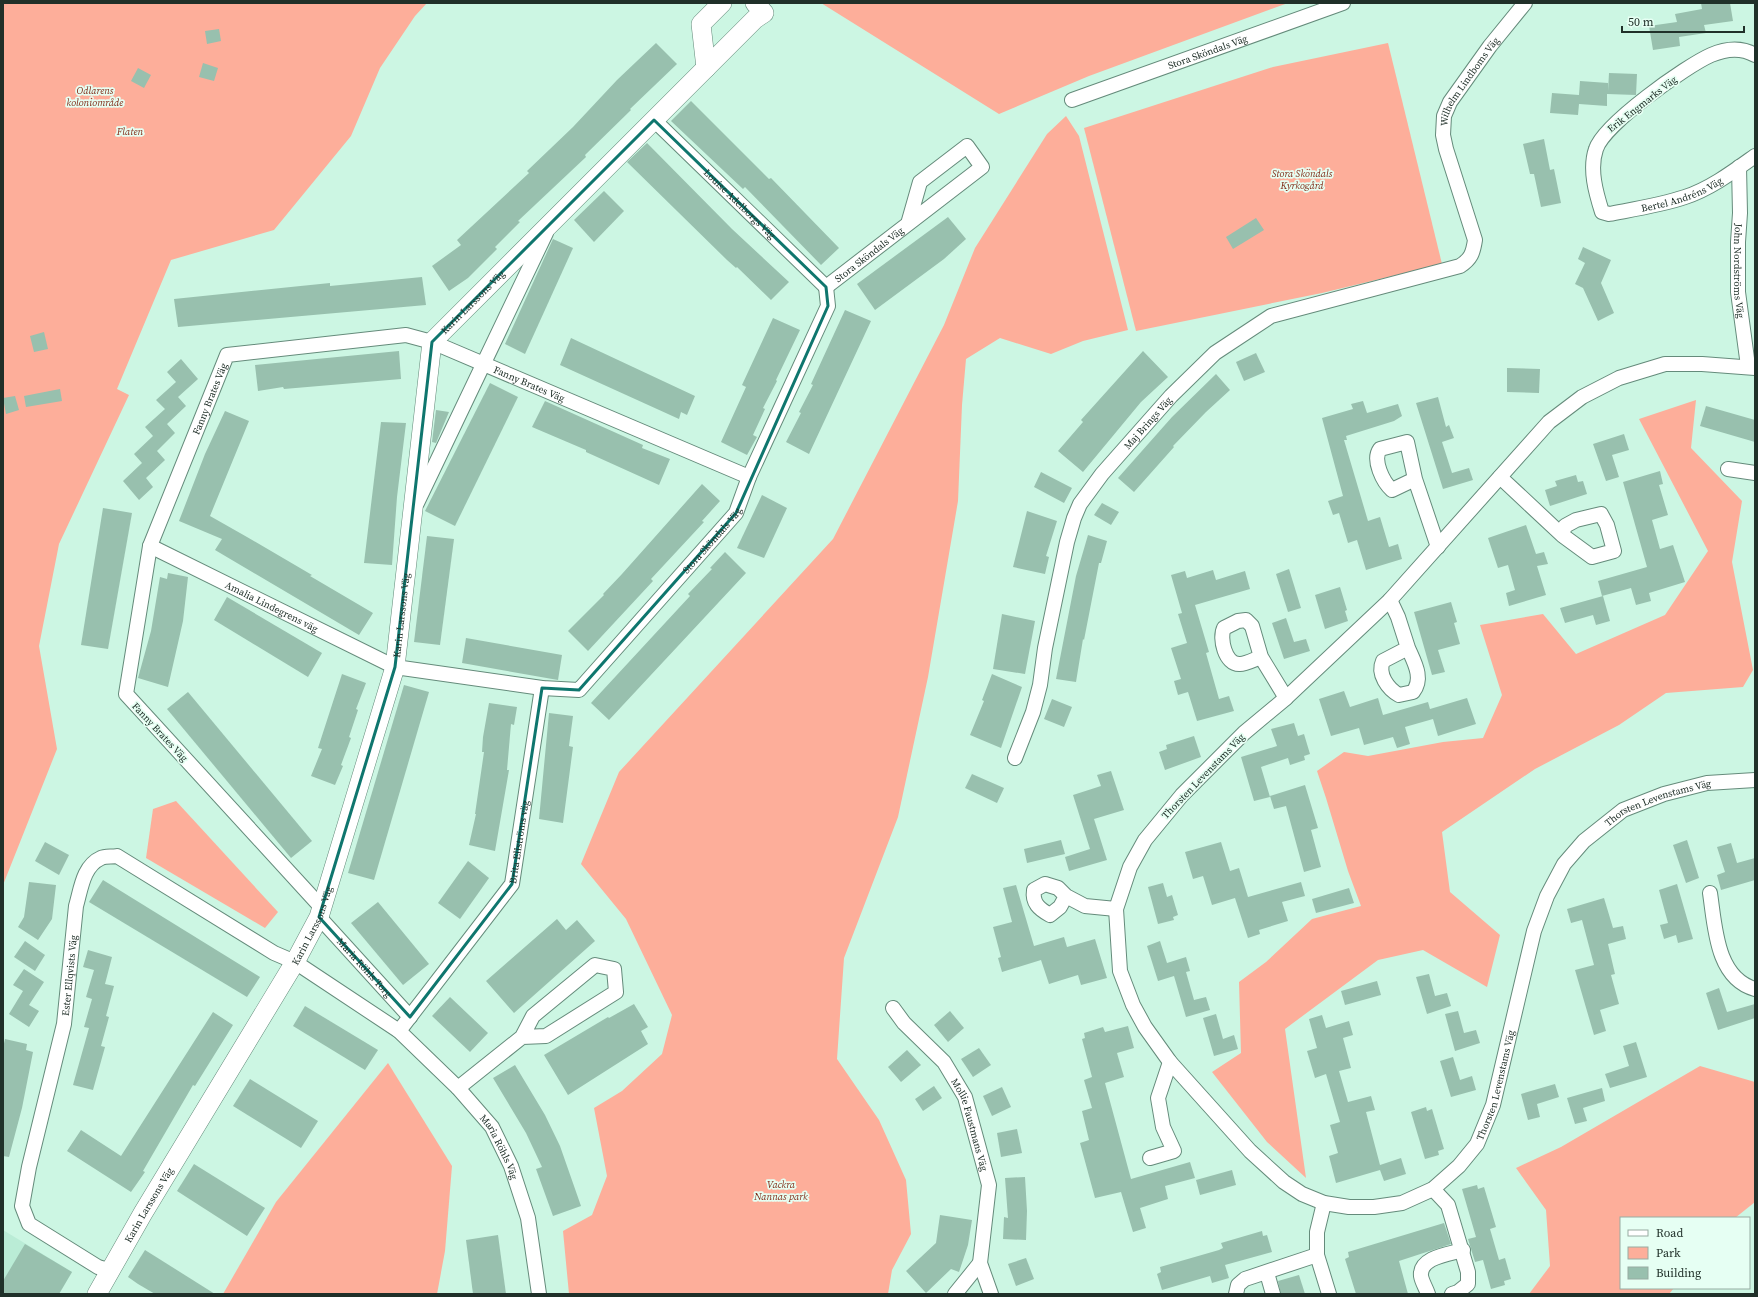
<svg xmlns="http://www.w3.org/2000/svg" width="1758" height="1297" font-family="'Source Serif 4',serif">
  <rect width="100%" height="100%" fill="#ccf6e3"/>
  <!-- built -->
  <polygon fill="#baecd6" points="3,1230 72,1272 59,1294 3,1294"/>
  <!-- green -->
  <g fill="#fdae9a">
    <polygon points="3,3 427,3 415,16 380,68 351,136 274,230 171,260 117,389 129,395 59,544 39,646 57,749 3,885"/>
    <polygon points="821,3 1288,3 1089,76 999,114"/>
    <polygon points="1388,43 1442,264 1322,293 1136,331 1084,128 1273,67"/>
    <polygon points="1066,116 1079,136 1128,330 1083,341 1051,354 1000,338 966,359 962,405 958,501 928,677 898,817 844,958 837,1059 879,1120 906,1180 911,1234 892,1270 888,1294 569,1294 563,1231 592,1215 607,1176 594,1108 622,1091 662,1054 672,1015 626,919 581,864 619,772 833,539 944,325 975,248 1047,134"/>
    <polygon points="1696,400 1691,448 1742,501 1732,562 1753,670 1743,687 1666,693 1619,725 1535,769 1442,832 1450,892 1500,935 1487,987 1423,950 1378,960 1285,1029 1306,1178 1267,1142 1212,1072 1241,1053 1239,982 1266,962 1312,919 1361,906 1348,871 1326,798 1317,771 1344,752 1368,756 1443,742 1483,738 1502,695 1480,625 1543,614 1576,654 1665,615 1708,551 1639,419"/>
    <polygon points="176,801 278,912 265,928 146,858 153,809"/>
    <polygon points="388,1063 452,1166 445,1251 437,1294 223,1294 276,1202"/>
    <polygon points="1700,1066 1755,1082 1755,1202 1735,1218 1621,1218 1621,1288 1674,1288 1669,1294 1529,1294 1550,1266 1546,1210 1516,1168 1561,1147"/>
  </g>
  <!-- building -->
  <g fill="#98c0ae">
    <polygon points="1701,3 1730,3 1733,21 1704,25 1706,33 1679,37 1680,46 1653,50 1649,26 1677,22 1675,14 1702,9"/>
    <polygon points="219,29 221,41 207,44 205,31"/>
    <polygon points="656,43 677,64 630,109 631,110 585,155 586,157 518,221 520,222 495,247 497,249 468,278 449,291 432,266 461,245 457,240 529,173 527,171 573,127 617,80"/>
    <polygon points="203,63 218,68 214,81 199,77"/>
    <polygon points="138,68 151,75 144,88 131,81"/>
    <polygon points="1609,73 1637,74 1636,95 1607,94 1607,106 1579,104 1578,115 1550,113 1552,93 1579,95 1580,81 1608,83 1608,91"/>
    <polygon points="691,101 769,179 771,178 839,248 821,265 745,187 743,189 671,121"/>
    <polygon points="1544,139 1550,170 1554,169 1561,203 1541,207 1534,174 1530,174 1523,144"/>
    <polygon points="647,143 732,229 789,282 771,300 737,267 736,268 727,260 627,162"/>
    <polygon points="604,191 624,211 594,242 574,220"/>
    <polygon points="948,217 966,239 944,259 875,310 857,284"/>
    <polygon points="1256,218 1264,230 1233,249 1226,237"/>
    <polygon points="553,239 573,248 525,354 505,344"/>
    <polygon points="1583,247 1611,260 1601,283 1614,313 1598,321 1583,288 1575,284 1585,263 1578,259"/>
    <polygon points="422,277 426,305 178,327 174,299 330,283 330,286"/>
    <polygon points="845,310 871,321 809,454 786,442 801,413 799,412 813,385 811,384"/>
    <polygon points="773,318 800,330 776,380 777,381 763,408 765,409 753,435 757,437 747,455 721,442 746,387 742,385"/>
    <polygon points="44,332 48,349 34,352 30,336"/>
    <polygon points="571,338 695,396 687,415 681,412 679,419 560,365"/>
    <polygon points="399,351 401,379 284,389 283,387 258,391 255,365"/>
    <polygon points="1143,351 1168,377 1141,402 1083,472 1058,451 1083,422 1081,420"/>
    <polygon points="1256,353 1265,372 1244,381 1236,362"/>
    <polygon points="181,359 198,379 178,397 186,406 167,424 175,433 157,451 165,460 146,478 153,487 139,500 123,481 142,463 134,454 153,436 145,427 165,409 156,400 176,382 167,372"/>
    <polygon points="1507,368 1540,369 1539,393 1507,392"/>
    <polygon points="1216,374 1230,390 1206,412 1173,446 1174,447 1134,492 1118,478 1172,417"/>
    <polygon points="490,383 518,397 455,526 425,511"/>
    <polygon points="60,389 62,401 26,407 24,396"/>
    <polygon points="15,396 19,410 6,414 3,398"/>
    <polygon points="1438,397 1446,427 1449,425 1454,438 1442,442 1452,473 1469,468 1473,480 1443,489 1416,403"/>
    <polygon points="545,401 643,445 642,448 670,459 659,485 586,452 586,450 532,427"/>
    <polygon points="1363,401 1367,413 1398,404 1402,416 1394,421 1346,436 1347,440 1344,440 1368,521 1380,517 1389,547 1398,544 1402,559 1366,570 1357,540 1348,543 1339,513 1333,515 1328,501 1343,496 1322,418 1353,409 1351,404"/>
    <polygon points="1706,406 1755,420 1755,442 1700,426"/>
    <polygon points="436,410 449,412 436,443 432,442"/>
    <polygon points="225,411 249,421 210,516 247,537 312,575 310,576 373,613 359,635 215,550 222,539 179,521 205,454"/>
    <polygon points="381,422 406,423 397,497 392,565 364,563"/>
    <polygon points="1624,434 1629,450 1612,455 1619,477 1606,481 1593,444"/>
    <polygon points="1660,471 1663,484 1659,485 1668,515 1652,520 1660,549 1673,545 1685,582 1649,593 1651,601 1636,605 1631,588 1602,596 1598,581 1647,567 1623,482"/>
    <polygon points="1041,472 1072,488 1064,503 1034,487"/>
    <polygon points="1576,475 1578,482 1583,481 1587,494 1550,506 1545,490 1557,486 1555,481"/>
    <polygon points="702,484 720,501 702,521 704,522 651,579 653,581 588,651 568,631 604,595 603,594 622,574"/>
    <polygon points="762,495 787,508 764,558 737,548"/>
    <polygon points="1102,503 1119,512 1111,525 1094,515"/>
    <polygon points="103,508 132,513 108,649 81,645"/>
    <polygon points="1027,511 1057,521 1046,556 1049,557 1045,574 1013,567"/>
    <polygon points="1526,525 1536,554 1544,552 1548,564 1537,566 1546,595 1509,606 1506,593 1515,590 1508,565 1498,568 1488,538"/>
    <polygon points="1088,535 1107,541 1101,563 1099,563 1084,640 1083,639 1076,682 1056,679 1076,576"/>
    <polygon points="427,536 454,539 440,645 414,642"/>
    <polygon points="725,552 746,573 609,720 591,703 690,596 688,594 712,569 710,568"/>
    <polygon points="1289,569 1301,608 1288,612 1276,574"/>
    <polygon points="1213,570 1216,580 1245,571 1250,589 1195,605 1209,652 1206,653 1219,699 1229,696 1234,711 1197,721 1188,692 1178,695 1174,681 1181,679 1171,648 1187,643 1178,614 1182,613 1171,575 1185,571 1187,578"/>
    <polygon points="168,573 188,577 183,621 168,687 138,678 151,631 160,577 167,579"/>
    <polygon points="1340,587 1347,610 1345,611 1348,621 1325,629 1315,595"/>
    <polygon points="1603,596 1610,621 1596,625 1593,615 1565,623 1560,608"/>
    <polygon points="227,597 322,653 308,677 214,620"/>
    <polygon points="1451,602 1457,622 1454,623 1460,644 1438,650 1445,672 1432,675 1414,612"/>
    <polygon points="1002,614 1035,621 1025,674 993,669"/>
    <polygon points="1286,618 1294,642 1306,639 1310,651 1284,659 1272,623"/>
    <polygon points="466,638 562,655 558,680 462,663"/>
    <polygon points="342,674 366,683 356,709 358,710 349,737 351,738 341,765 343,766 335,785 311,776 322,749 318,748"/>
    <polygon points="992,674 1022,687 1001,748 970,735 984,701 982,700"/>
    <polygon points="404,685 429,692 374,880 348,873"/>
    <polygon points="1344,691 1350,707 1378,698 1383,715 1428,702 1430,709 1467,698 1476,724 1438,736 1433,719 1405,727 1410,744 1397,748 1393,737 1364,745 1359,728 1331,736 1319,699"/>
    <polygon points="188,692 312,841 291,858 167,709"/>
    <polygon points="1052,699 1072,707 1064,727 1044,719"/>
    <polygon points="489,703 517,707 514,725 511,724 507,770 509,770 495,851 469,845 476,814 475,814 484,752 482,752 483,737"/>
    <polygon points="549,713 573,716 569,746 573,747 563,823 539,819"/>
    <polygon points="1294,723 1298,736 1304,734 1310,754 1304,756 1305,760 1290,765 1288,758 1261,767 1270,797 1254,801 1241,757 1277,746 1271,729"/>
    <polygon points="1194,736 1201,757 1165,770 1159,752 1167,749 1166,745"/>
    <polygon points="1111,771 1124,810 1094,819 1107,860 1069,871 1065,857 1090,849 1073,795 1101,786 1097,775"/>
    <polygon points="972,774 1004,788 997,803 965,788"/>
    <polygon points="1305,785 1318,828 1311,830 1321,867 1304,872 1286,806 1274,809 1270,796"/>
    <polygon points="1061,840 1065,854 1027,863 1024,849"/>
    <polygon points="1687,840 1699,878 1686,883 1673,845"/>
    <polygon points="45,842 69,855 59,875 35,861"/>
    <polygon points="1221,842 1230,871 1239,868 1248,897 1301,882 1305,896 1282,902 1288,921 1259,930 1260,934 1248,938 1235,898 1212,905 1203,876 1193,879 1185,852"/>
    <polygon points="1731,843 1737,863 1755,858 1755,880 1721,890 1717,875 1725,872 1717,847"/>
    <polygon points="468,861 489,878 460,919 438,903"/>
    <polygon points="103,880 260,977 247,997 89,902"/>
    <polygon points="29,882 56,885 52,919 38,940 18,927 24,917"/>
    <polygon points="1163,883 1167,897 1172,895 1178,915 1173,917 1174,920 1158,924 1148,887"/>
    <polygon points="1677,884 1693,939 1678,943 1676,935 1664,939 1660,925 1668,923 1659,890"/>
    <polygon points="1016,885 1034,946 1064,937 1067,947 1095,939 1107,978 1081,985 1078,975 1049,984 1041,960 1002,972 998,958 1001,957 993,927 1012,922 1003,888"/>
    <polygon points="1349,888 1354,903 1316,913 1312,899"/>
    <polygon points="1604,898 1613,928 1623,926 1626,939 1608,944 1615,974 1611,975 1619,1004 1600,1010 1606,1031 1594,1035 1575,970 1594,965 1582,920 1571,923 1567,909"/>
    <polygon points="378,902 429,964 403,985 351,923"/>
    <polygon points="557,919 566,930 577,920 595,941 514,1013 486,981"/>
    <polygon points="25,941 45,955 35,971 14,957"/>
    <polygon points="1160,941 1167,963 1186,957 1190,971 1186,972 1194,1000 1206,997 1210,1010 1186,1017 1174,976 1158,981 1147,946"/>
    <polygon points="88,950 112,957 105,984 114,986 106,1016 109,1017 101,1046 105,1047 93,1090 73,1085 89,1028 84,1027 92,999 86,997 94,970 83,967"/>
    <polygon points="24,969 44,982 29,1005 39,1011 29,1027 9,1014 23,991 13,985"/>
    <polygon points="1429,974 1435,996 1447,993 1451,1006 1427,1014 1416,977"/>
    <polygon points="1377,981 1381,995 1345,1005 1341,991"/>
    <polygon points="1719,988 1727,1012 1755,1004 1755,1018 1718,1030 1706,993"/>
    <polygon points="450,997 488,1033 470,1052 432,1016"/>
    <polygon points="634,1004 648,1027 641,1031 648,1044 568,1095 544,1055 608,1017 609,1018"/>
    <polygon points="305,1006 378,1050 365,1070 293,1026"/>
    <polygon points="950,1011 964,1028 948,1042 934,1025"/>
    <polygon points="1458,1011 1464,1033 1476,1030 1480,1043 1455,1051 1445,1014"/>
    <polygon points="213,1012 233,1025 195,1086 193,1085 143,1171 145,1172 131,1192 67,1151 81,1130 121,1156"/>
    <polygon points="1216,1014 1223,1039 1234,1035 1238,1049 1214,1056 1203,1018"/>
    <polygon points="1322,1015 1326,1028 1349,1021 1353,1035 1343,1038 1351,1068 1339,1071 1348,1102 1371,1096 1375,1110 1366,1112 1380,1165 1401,1158 1406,1174 1384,1181 1380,1170 1336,1183 1329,1156 1338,1153 1330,1125 1340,1122 1326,1074 1315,1078 1307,1051 1317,1048 1309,1019"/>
    <polygon points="1128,1026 1134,1048 1117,1053 1124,1077 1105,1083 1131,1179 1190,1162 1195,1178 1165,1186 1168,1199 1140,1208 1146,1228 1133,1232 1121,1192 1095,1198 1080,1143 1089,1140 1082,1111 1092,1108 1084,1080 1092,1077 1082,1039 1085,1038 1084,1033 1103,1027 1105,1032"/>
    <polygon points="5,1039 27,1044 26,1050 33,1052 22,1108 9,1157 3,1156 3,1048"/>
    <polygon points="1636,1042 1647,1077 1610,1088 1605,1074 1629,1066 1623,1046"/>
    <polygon points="979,1048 991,1065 973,1077 961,1059"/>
    <polygon points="907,1050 921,1065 901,1082 888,1067"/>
    <polygon points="1453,1057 1460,1080 1472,1076 1476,1090 1451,1097 1440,1061"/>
    <polygon points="515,1065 545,1115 560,1146 581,1206 553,1216 536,1169 542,1167 526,1133 493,1078"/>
    <polygon points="250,1079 318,1121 301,1148 233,1106"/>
    <polygon points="1555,1084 1559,1097 1537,1104 1540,1117 1528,1120 1521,1094"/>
    <polygon points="934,1086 942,1098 923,1111 915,1099"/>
    <polygon points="1002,1087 1011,1107 992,1116 983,1096"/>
    <polygon points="1602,1088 1605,1101 1583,1108 1587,1121 1575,1124 1567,1098"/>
    <polygon points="1426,1107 1427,1111 1432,1109 1444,1149 1438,1151 1439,1155 1425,1159 1411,1112"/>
    <polygon points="1017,1129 1022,1153 1001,1157 997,1133"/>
    <polygon points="194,1164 265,1208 247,1236 177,1191"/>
    <polygon points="1232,1170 1236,1185 1200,1195 1196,1180"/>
    <polygon points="1025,1177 1027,1211 1026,1240 1003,1239 1004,1217 1008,1218 1005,1178"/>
    <polygon points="1477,1185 1478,1189 1484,1187 1496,1227 1490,1229 1499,1260 1505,1258 1511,1279 1504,1281 1505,1285 1491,1289 1483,1260 1475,1262 1468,1239 1476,1237 1462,1189"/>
    <polygon points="940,1215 972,1220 968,1245 959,1272 951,1269 926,1293 906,1271 936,1243"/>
    <polygon points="1444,1223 1451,1244 1399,1261 1408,1294 1356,1294 1345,1259 1349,1257 1348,1252"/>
    <polygon points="1262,1231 1263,1236 1267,1235 1272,1252 1225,1265 1229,1278 1212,1283 1210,1276 1162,1290 1157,1274 1161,1272 1160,1267 1219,1250 1223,1248 1221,1243"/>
    <polygon points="498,1235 506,1294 473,1294 466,1240"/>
    <polygon points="25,1244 72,1272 59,1294 3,1294 3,1281"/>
    <polygon points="145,1250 215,1294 155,1294 138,1284 128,1277"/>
    <polygon points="1026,1258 1034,1279 1016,1286 1008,1264"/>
    <polygon points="1299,1275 1305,1294 1281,1294 1278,1281"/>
  </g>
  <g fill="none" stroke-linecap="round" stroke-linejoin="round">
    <defs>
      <g id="street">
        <path id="s1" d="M1755,55C1741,47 1725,49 1711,55C1686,66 1604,124 1596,149C1589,169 1596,193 1602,212L1609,214C1635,209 1661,205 1685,197C1710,189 1734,171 1755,156"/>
        <path id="s2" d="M1072,100L1343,3"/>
        <path id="s3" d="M654,120L826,287"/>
        <path id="s4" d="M1739,167L1740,213L1738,242V292L1748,366"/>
        <path id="s5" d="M826,287L982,167L967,146L920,182L908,224"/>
        <path id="s6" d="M1755,368L1702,364H1665L1619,378L1582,397L1549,422L1390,600L1286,698L1244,733L1182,795L1145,840L1130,867L1116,909L1120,971L1133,1005L1145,1027L1170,1062L1250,1151L1284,1182L1302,1194L1324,1203L1349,1207H1374L1402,1203L1433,1189L1459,1166L1477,1144L1493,1105L1534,931L1547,896L1564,864L1584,841L1623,810L1664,794L1707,783L1755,780"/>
        <polyline points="1728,469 1755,473"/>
        <polyline points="1500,477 1562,535 1592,557 1614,551 1607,525 1601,514 1576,520 1565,526 1562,535"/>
        <path d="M1415,479L1392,490C1383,482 1372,460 1380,449L1407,442L1415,479L1438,547"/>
        <polyline points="417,503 546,233"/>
        <path id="s7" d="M150,546L395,667L542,688L579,690L736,513L749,477L828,306L826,287"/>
        <path d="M1390,600L1398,617L1408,648L1383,661C1377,674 1388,689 1399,695L1413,692C1424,678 1414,662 1408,648"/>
        <path d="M1261,657C1255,659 1246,664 1240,664C1225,665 1219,638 1224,628L1238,621L1246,620L1252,626L1261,657L1286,698"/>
        <path id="s8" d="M1015,758L1033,712L1040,685L1045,648L1067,542L1074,518L1080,504L1102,474L1171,396L1215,353L1271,316L1460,266C1471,259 1473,253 1475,240L1446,149L1443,135L1444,116L1450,102L1490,46L1525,3"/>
        <path d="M1710,893C1715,926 1716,978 1755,989"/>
        <path d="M1066,896L1060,907L1050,915C1039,909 1032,903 1034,890L1045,884L1058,888L1066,896L1085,906L1116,909"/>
        <path id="s9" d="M322,908L126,694L150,546L227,355L406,335L432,342L749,477"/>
        <path id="s10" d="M319,917L410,1017"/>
        <path id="s11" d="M893,1008L904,1023L944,1062L965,1097L989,1185L980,1263L991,1294"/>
        <path id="s12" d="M399,1031L512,884L542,688"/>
        <polyline points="458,1088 522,1037 546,1036 616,992 614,969 595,965 533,1016 522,1037"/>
        <polyline points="1150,1158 1174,1151 1163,1127 1158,1098 1170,1062"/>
        <polyline points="1433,1189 1448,1205 1468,1272 1468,1284 1458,1292 1452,1294"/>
        <polyline points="1324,1203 1317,1232 1317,1255 1329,1294"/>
        <path id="s13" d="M111,1271L98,1267L29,1224L22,1206L29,1167L64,1024L76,906C81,889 83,866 101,858C105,856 112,857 117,856L274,953L295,962L399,1031L458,1088L492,1127L511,1166L528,1218L539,1294"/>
        <polyline points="1267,1273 1273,1294"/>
        <polyline points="955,1294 980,1263"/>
        <polyline points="1236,1294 1238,1285 1245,1279 1317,1255"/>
        <path d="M1428,1294C1426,1288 1422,1282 1421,1276C1419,1257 1450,1254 1463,1250"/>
      </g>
      <g id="secondary">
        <polyline points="706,68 701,24 722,3"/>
        <path id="s14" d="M97,1294L143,1213L295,962L319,917L395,667L432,342L755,19L764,13L755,3"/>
      </g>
    </defs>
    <!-- street casing -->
    <use href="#street" stroke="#658b7b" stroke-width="16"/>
    <!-- secondary casing -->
    <use href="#secondary" stroke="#658b7b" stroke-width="20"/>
    <!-- street -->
    <use href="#street" stroke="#fff" stroke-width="14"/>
    <!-- secondary -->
    <use href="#secondary" stroke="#fff" stroke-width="19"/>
  </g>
  <!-- marked area -->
  <path fill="none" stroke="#0f766e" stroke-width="3" stroke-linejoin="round" d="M654,120L826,287L828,306L736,513L579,690L542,688L512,884L410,1017L319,917L395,667L432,342Z"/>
  <g text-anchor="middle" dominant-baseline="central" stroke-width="3.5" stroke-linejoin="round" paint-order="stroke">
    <!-- street labels -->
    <g font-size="10" fill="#203029" stroke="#e6fff3">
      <text stroke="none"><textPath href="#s2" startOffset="144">Stora Sköndals Väg</textPath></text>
      <text stroke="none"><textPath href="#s8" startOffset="931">Wilhelm Lindboms Väg</textPath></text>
      <text transform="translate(1642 104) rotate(-38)">Erik Engmarks Väg</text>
      <text stroke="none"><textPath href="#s1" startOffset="343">Bertel Andréns Väg</textPath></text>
      <text stroke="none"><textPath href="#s3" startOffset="120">Louise Adelborgs Väg</textPath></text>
      <text stroke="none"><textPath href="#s5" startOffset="54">Stora Sköndals Väg</textPath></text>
      <text stroke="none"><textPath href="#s4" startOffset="104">John Nordströms Väg</textPath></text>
      <text stroke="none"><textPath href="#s14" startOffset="1083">Karin Larssons Väg</textPath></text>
      <text stroke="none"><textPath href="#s9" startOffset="959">Fanny Brates Väg</textPath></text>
      <text stroke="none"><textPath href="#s9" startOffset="599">Fanny Brates Väg</textPath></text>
      <text stroke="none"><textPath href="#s8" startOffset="369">Maj Brings Väg</textPath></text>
      <text stroke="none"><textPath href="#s7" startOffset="659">Stora Sköndals Väg</textPath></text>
      <text stroke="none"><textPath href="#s7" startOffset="136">Amalia Lindegrens väg</textPath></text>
      <text stroke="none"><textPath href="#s14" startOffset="751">Karin Larssons Väg</textPath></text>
      <text transform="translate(160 732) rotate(47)">Fanny Brates Väg</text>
      <text transform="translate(1203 776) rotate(-46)">Thorsten Levenstams Väg</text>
      <text stroke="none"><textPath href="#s6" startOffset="1842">Thorsten Levenstams Väg</textPath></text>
      <text stroke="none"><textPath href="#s12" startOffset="228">Brita Ellströms väg</textPath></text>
      <text stroke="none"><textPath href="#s14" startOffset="427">Karin Larssons Väg</textPath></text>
      <text stroke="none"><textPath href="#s10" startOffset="68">Maria Röhls Torg</textPath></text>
      <text stroke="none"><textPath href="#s13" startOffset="350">Ester Ellqvists Väg</textPath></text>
      <text stroke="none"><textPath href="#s6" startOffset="1494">Thorsten Levenstams Väg</textPath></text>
      <text stroke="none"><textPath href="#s11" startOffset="143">Mollie Faustmans Väg</textPath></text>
      <text stroke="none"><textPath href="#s13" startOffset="979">Maria Röhls Väg</textPath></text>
      <text stroke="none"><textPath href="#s14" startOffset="103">Karin Larssons Väg</textPath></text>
    </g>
    <!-- park labels -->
    <g font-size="10" font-style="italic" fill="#812c18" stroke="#e6fff3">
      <text x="95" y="90">Odlarens<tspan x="95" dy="12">koloniområde</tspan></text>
      <text x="130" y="131">Flaten</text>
      <text x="1302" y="173">Stora Sköndals<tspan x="1302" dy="12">Kyrkogård</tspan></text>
      <text x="781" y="1184">Vackra<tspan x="781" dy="12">Nannas park</tspan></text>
    </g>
  </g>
  <!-- border -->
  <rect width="1758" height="1297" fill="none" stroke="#203029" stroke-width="8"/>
  <!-- legend -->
  <rect x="1620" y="1217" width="130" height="72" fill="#e6fff3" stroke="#97aca2"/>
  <rect x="1628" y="1230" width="20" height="6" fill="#ffffff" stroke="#97aca2"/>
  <text x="1656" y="1237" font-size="12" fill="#203029">Road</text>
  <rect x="1628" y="1247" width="20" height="12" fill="#fdae9a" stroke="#97aca2"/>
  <text x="1656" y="1257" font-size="12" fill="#203029">Park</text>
  <rect x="1628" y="1267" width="20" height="12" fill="#98c0ae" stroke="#97aca2"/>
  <text x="1656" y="1277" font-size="12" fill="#203029">Building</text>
  <!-- scale -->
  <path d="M1622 26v6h122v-6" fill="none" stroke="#203029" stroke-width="2"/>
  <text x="1628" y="26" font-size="12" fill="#203029" stroke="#e6fff3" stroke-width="3" paint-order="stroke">50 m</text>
</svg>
